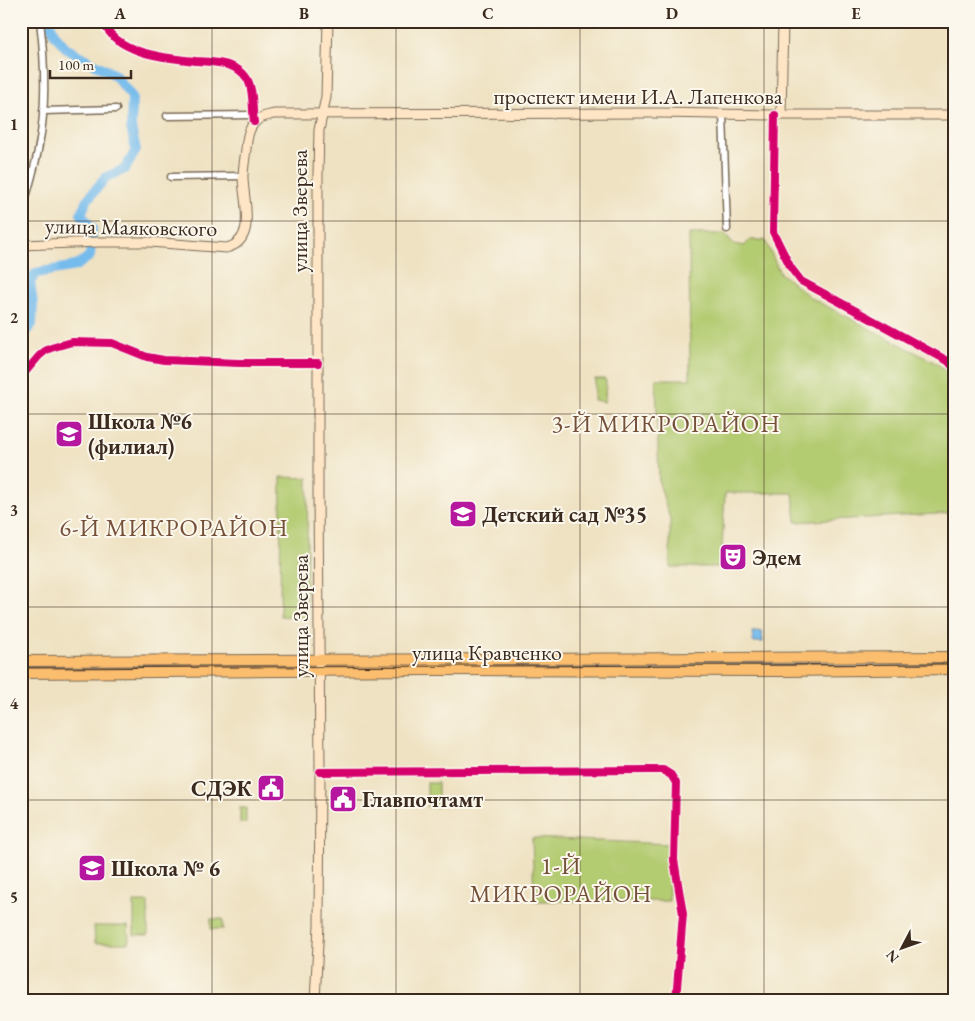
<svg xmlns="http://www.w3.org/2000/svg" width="975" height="1021" font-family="'EB Garamond',serif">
  <rect width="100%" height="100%" fill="#fbf7ec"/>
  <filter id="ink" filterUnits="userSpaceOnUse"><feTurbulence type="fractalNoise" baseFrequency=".02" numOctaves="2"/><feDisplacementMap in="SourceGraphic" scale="10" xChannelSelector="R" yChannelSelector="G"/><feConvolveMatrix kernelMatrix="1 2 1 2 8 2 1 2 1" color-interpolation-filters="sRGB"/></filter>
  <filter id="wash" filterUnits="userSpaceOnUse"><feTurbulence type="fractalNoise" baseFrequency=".0096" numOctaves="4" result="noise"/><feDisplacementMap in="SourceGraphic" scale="20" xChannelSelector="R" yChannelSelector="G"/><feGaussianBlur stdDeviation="1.12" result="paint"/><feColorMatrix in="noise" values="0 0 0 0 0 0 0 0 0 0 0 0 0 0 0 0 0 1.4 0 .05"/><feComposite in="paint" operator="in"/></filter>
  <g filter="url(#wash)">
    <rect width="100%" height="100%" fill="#efe2c2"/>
    <!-- green -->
    <g fill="#b3cb71" stroke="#777a48">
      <polygon points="689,234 725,234 734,244 744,246 750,240 765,240 780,273 811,298 936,363 948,372 954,382 954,513 796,522 793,493 725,493 721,567 670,567 670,519 659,483 656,379 690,379"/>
      <polygon points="595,379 605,379 606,381 605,400 604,402 594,400"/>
      <polygon points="281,477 308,478 306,618 280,616"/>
      <rect x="427" y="783" width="11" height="24"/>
      <rect x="240" y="808" width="6" height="15"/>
      <polygon points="532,838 670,844 669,901 534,901"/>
      <rect x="134" y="902" width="14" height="33"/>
      <rect x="211" y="919" width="12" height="10"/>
      <polygon points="94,926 128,926 129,943 95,943"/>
    </g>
    <!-- water -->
    <polygon fill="#75bbec" stroke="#587285" points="762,631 763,642 753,642 752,632"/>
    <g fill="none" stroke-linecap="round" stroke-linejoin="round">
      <!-- river -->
      <polyline stroke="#75bbec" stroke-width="10" points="21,339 32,324 33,304 30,282 36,273 76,266 90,256 92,228 81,214 87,200 106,177 125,169 136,150 131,128 132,97 115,75 67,49 55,35 49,21"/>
    </g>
  </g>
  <g filter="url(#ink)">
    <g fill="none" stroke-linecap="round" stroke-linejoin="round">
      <defs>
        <g id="street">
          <path d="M103,21C115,54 166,58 196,61C212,62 236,62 246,77C254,88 252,109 254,122"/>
          <polyline points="43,111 116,109"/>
          <polyline points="723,114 727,229"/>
          <polyline points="775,115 773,232 791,268 801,281 948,361 954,368"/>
          <polyline points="167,116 253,115"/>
          <polyline points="171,177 243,176"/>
          <path d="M21,216C27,192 35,169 39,145C47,104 45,62 40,21"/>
          <polyline points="21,377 39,356 45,351 51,348 72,342 112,343 147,357 164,360 239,363 318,363"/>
          <polyline points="320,772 651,770 663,770 671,775 676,783 674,860 683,914 676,1000"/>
        </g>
        <g id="secondary">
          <polyline points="781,115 783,21"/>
          <path d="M21,245L99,242H150L226,248C258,241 243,200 243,177C243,168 245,158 246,149C247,140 248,128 256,121C261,116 267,116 274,114L660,113L775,115H954"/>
          <polyline points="315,1000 319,925 320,772 318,491 318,174 319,130 326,97 328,21"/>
        </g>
        <g id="primary">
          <polyline points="21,661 954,657"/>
          <polyline points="21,673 434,670 784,671 954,669"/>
        </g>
      </defs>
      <!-- street casing -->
      <use href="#street" stroke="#7a6a57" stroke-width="9"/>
      <!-- secondary casing -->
      <use href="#secondary" stroke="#7a6a57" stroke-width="11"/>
      <!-- primary casing -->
      <use href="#primary" stroke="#7a6a57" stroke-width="12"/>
      <!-- street -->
      <use href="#street" stroke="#fff" stroke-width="6"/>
      <!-- secondary -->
      <use href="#secondary" stroke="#fde5c5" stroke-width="9"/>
      <!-- primary -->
      <use href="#primary" stroke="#fbbd6e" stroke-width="10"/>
      <!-- tram -->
      <polyline stroke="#3b2a1e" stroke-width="1" points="21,668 954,664"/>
      <defs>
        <g id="cycleway">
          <path d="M103,21C115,54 166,58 196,61C212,62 236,62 246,77C254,88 252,109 254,122"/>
          <polyline points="775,115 773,232 791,268 801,281 948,361 954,368"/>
          <polyline points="21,377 39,356 45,351 51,348 72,342 112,343 147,357 164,360 239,363 318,363"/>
          <polyline points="320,772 651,770 663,770 671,775 676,783 674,860 683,914 676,1000"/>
        </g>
      </defs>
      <!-- cycleway casing -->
      <use href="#cycleway" stroke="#fbf7ec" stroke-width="11"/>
      <!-- cycleway -->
      <use href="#cycleway" stroke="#d6006c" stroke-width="8"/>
    </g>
  </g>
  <!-- grid -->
  <path fill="none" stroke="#3b2a1e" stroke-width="1" stroke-opacity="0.55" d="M212,21V1000M396,21V1000M580,21V1000M764,21V1000M21,221H954M21,414H954M21,607H954M21,800H954"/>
  <!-- icons -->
  <defs>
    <symbol id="school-square" viewBox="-11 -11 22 22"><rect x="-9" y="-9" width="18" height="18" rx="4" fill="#b5179e" stroke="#fbf7ec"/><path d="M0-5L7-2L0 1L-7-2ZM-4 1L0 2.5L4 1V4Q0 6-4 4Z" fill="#fff"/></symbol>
    <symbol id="theatre-square" viewBox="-11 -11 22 22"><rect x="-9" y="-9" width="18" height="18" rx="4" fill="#b5179e" stroke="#fbf7ec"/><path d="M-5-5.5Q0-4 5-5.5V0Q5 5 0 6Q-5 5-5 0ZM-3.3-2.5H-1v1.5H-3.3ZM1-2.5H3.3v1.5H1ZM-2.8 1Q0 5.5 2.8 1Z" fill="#fff"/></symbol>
    <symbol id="civic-square" viewBox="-11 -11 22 22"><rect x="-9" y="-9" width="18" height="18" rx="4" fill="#b5179e" stroke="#fbf7ec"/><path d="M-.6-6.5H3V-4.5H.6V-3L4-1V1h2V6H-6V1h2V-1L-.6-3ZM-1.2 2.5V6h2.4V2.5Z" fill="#fff"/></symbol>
  </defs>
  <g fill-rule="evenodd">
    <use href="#school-square" x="53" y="418" width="32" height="32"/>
    <use href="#school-square" x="447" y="498" width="32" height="32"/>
    <use href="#theatre-square" x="717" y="541" width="32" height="32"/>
    <use href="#civic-square" x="255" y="772" width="32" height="32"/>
    <use href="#civic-square" x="327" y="783" width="32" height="32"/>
    <use href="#school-square" x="76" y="852" width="32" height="32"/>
  </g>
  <g text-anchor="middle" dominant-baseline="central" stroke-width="4" stroke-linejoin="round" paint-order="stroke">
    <!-- street labels -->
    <g font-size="22" fill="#3b2a1e" stroke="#fbf7ec">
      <text x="638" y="96">проспект имени И.А. Лапенкова</text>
      <text transform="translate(299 211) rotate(-90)">улица Зверева</text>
      <text transform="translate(131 227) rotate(1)">улица Маяковского</text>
      <text transform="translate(300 616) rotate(-90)">улица Зверева</text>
      <text x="487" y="652">улица Кравченко</text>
    </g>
    <!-- poi labels -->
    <g font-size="22" font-weight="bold" fill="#3b2a1e" stroke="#fbf7ec" text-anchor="start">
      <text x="88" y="421">Школа №6<tspan x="88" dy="25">(филиал)</tspan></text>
      <text x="482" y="514">Детский сад №35</text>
      <text x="752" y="557">Эдем</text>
      <text x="252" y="788" text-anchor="end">СДЭК</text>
      <text x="362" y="799">Главпочтамт</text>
      <text x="111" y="868">Школа № 6</text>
    </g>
    <!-- neighbourhood labels -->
    <g font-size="24" letter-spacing="1" fill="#755039" stroke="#fbf7ec">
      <text x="666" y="423">3-Й МИКРОРАЙОН</text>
      <text x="174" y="527">6-Й МИКРОРАЙОН</text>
      <text x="561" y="865">1-Й<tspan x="561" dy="28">МИКРОРАЙОН</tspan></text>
    </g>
  </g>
  <!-- margin -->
  <rect width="975" height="1021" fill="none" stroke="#fbf7ec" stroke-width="55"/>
  <!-- north arrow -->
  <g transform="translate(902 948) rotate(229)" stroke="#fbf7ec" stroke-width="4" paint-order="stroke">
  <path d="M0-4L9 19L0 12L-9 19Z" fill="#3b2a1e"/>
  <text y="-8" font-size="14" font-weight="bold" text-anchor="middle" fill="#3b2a1e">N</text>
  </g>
  <!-- scale -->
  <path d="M50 70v8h81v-8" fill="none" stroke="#3b2a1e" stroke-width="2.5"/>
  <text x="58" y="70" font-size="15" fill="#3b2a1e" stroke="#fbf7ec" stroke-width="4" paint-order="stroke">100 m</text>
  <rect x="28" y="28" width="920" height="966" fill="none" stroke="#3b2a1e" stroke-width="2"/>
  <g font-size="16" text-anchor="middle" font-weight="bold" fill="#3b2a1e">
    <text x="120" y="19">A</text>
    <text x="304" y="19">B</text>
    <text x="488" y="19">C</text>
    <text x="672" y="19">D</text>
    <text x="856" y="19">E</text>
    <text x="14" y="130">1</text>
    <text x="14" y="323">2</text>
    <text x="14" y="516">3</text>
    <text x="14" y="709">4</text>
    <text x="14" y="903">5</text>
  </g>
</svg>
